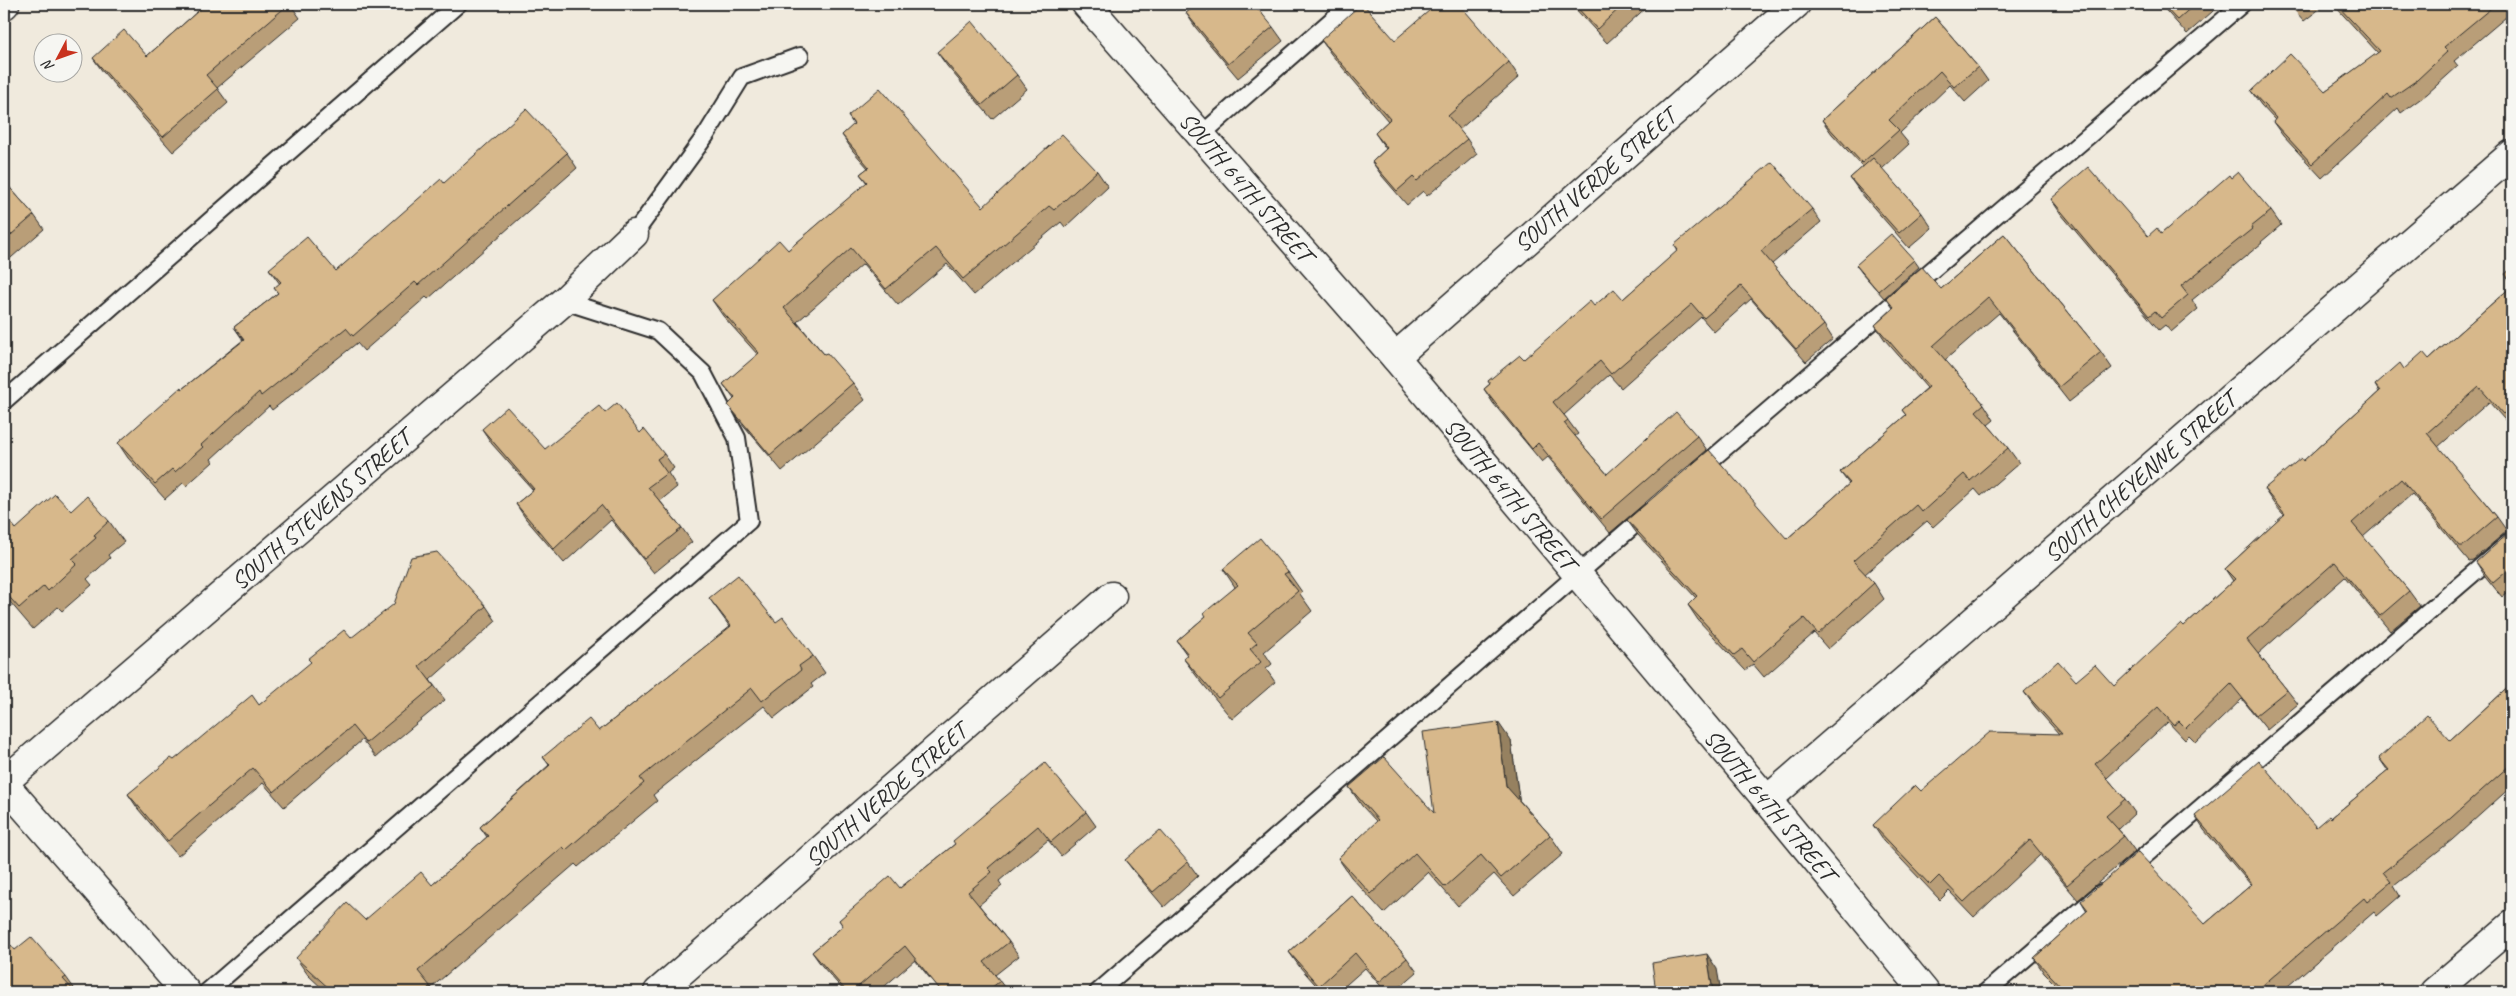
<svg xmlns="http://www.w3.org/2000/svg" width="2516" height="996" font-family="Caveat,sans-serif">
  <rect width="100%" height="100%" fill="#f0eadd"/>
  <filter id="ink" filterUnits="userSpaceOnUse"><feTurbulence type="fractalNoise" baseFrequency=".02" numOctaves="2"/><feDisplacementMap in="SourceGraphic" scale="10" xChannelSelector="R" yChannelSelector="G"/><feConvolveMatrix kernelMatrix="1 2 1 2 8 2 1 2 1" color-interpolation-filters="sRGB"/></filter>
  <g filter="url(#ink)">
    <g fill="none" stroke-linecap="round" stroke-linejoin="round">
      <defs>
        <g id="lane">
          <polyline points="1201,135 1350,4"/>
          <polyline points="634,234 706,135 742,77 800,56"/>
          <polyline points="4,401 458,4"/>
          <polyline points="1699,470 2242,4"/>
          <polyline points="2127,871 2512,540"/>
          <polyline points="207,992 749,521 737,438 703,373 658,331 564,301"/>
          <polyline points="1098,992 1648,513"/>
          <polyline points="1986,992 2101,893"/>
        </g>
        <g id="street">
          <polyline points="1086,4 1395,357 1767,800 1925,992"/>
          <polyline points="4,5 5,4"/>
          <polyline points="1395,357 1796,4"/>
          <polyline points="4,782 564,301 634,234"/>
          <polyline points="4,784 186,992"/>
          <polyline points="1767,800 2512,154"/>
          <polyline points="658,992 1112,596"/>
          <polyline points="2434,992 2512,925"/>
        </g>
      </defs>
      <!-- lane casing -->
      <use href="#lane" stroke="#2b2b2b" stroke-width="20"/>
      <!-- street casing -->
      <use href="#street" stroke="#2b2b2b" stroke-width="31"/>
      <!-- lane -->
      <use href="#lane" stroke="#f6f6f2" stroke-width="16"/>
      <!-- street -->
      <use href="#street" stroke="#f6f6f2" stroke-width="28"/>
    </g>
    <!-- wall -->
    <g fill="#b99e78" stroke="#2b2b2b">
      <polygon points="206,4 290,4 300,18 217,88 228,103 173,152 103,72 93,58 147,56"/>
      <polygon points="1571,4 1650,4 1607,43"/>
      <polygon points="2160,4 2221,4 2187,34"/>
      <polygon points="2289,4 2326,4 2304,21"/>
      <polygon points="2333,4 2512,4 2512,12 2454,61 2458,66 2427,94 2401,113 2398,108 2322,178 2283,136 2273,122 2275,120 2261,105 2251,91 2325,91 2378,53"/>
      <polygon points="1186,13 1273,27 1283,41 1238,78 1196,28"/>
      <polygon points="1935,17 1978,67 1988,81 1965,102 1950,85 1900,133 1909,144 1882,169 1922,213 1932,228 1909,248 1860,192 1850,178 1863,167 1832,134 1822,120"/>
      <polygon points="1321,40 1395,40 1509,62 1519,77 1459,130 1467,139 1477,154 1427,196 1423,191 1407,205 1382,176 1372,162 1386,149 1375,133 1388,121 1331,54"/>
      <polygon points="937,52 1017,75 1027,89 992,119 947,66"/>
      <polygon points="848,116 983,207 1097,171 1108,187 1065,227 1061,222 974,295 947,264 898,305 863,264 797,322 824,354 853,383 865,400 782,471 740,421 728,405 734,399 723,384 758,355 723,316 712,300 788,250 867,183 860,174 868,168 853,151 842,135 854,125"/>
      <polygon points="567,153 577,168 428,299 426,297 364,351 357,343 272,410 269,406 211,459 213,462 186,486 183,483 165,499 128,458 118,443 182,389 243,340 234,327 278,293 274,288 280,284 269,269 336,271 444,183"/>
      <polygon points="2231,178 2271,211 2281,225 2261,242 2262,243 2192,300 2198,309 2171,332 2165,325 2159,330 2061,214 2051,199 2148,236 2161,234"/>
      <polygon points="4,181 34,215 44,229 4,264"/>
      <polygon points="1812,209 1821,222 1772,264 1824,325 1833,339 1806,362 1751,299 1714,332 1701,317 1621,388 1609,375 1564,415 1578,434 1575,436 1607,474 1697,436 1707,450 1610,533 1548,457 1542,462 1493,403 1484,389 1490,384 1488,381 1524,359 1594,306 1623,299 1678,251 1674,245"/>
      <polygon points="2004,234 2101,352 2112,368 2069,402 1999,313 1945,360 1984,404 1994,420 1988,425 2008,448 2019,463 1981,496 1975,489 1933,527 1927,521 1865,574 1874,583 1884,599 1828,649 1814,633 1764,677 1753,664 1745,670 1698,620 1688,605 1696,598 1638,535 1627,520 1787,539 1849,484 1840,472 1906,415 1902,410 1927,388 1885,340 1875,325 1893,308 1886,298 1941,289"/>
      <polygon points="1914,260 1919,267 1884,298 1862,273 1856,265"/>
      <polygon points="2512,286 2512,428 2489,402 2438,447 2497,517 2507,531 2473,560 2469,561 2412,494 2363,537 2409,591 2420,606 2390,631 2345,577 2258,654 2287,690 2298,704 2267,730 2242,699 2196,743 2189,736 2185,740 2168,722 2107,778 2125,799 2135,813 2118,829 2124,836 2135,851 2078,900 2040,855 1974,917 1949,891 1940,900 1883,840 1873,825 1921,791 2059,734 2035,707 2024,692 2076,681 2114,686 2184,626 2233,581 2225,569 2284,515 2274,504 2264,489 2303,461 2379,392 2375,385 2404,369 2429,359"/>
      <polygon points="482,429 545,449 640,433 664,454 674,468 668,473 677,487 660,501 682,528 692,542 654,573 611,520 564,563 526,519 516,504 533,490 492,444"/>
      <polygon points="71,511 109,521 124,542 108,555 110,558 87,579 92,585 62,611 58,607 33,629 4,595 4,515 16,529"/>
      <polygon points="2512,535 2512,589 2502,597 2485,576 2476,562"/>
      <polygon points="1223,569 1288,572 1302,592 1300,594 1312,611 1264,652 1272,664 1266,669 1275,682 1232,719 1198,678 1183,658 1187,655 1177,641 1206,616 1235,587"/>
      <polygon points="709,598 776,622 813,656 825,673 811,684 813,687 774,718 764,706 653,795 657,801 578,867 575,864 431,988 434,992 326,992 308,975 296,958 432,885 487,837 480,827 549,765 543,757 599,731 730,627"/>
      <polygon points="486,606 496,621 430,680 445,700 376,757 362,740 284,807 263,783 178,856 138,809 128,794 174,760 259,705 351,638"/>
      <polygon points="2512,684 2512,786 2452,840 2394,886 2400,896 2377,916 2374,912 2281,992 2063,992 2044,973 2034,958 2087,911 2081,901 2205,924 2251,885 2204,830 2195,816 2316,827 2331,818 2388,771 2379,758 2450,740"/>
      <polygon points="1511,741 1519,800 1550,835 1563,854 1514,896 1494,874 1458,906 1428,872 1384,913 1351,877 1338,858 1377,822 1362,806 1349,787 1434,813"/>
      <polygon points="1086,812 1096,826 1061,856 1048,840 999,881 1002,886 979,905 1009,942 1019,956 995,975 1008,992 941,992 915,960 878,992 845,992 822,966 812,952 843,926 839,920 900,888 955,844"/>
      <polygon points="1125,860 1188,862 1198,876 1164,907 1136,874"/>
      <polygon points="1352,896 1407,958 1417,972 1394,992 1386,992 1365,968 1338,992 1322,992 1299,966 1289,952"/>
      <polygon points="15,950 66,977 76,991 74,992 4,992"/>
    </g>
    <!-- shaded-wall -->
    <g fill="#968161" stroke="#2b2b2b">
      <polygon points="1498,722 1511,741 1520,805 1506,786"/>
      <polygon points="1707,954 1717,969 1721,992 1713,992"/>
      <polygon points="430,986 434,992 425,992"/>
    </g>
    <!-- building -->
    <g fill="#d7b88b" stroke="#2b2b2b">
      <polygon points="206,4 289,4 206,75 218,89 163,137 93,58 124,30 147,56"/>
      <polygon points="1198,4 1254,4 1273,27 1228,64 1186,13"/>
      <polygon points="1361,4 1363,4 1395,40 1437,4 1459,4 1509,62 1448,116 1467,139 1417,181 1413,177 1397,191 1372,162 1387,148 1375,133 1390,119 1321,40"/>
      <polygon points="1574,4 1624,4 1597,29"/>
      <polygon points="2162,4 2195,4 2177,20"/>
      <polygon points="2291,4 2298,4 2294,7"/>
      <polygon points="2336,4 2496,4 2444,47 2448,51 2417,80 2391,98 2388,94 2312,164 2273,122 2276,118 2251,91 2290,54 2325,91 2380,51"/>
      <polygon points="1935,17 1978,67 1954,87 1940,71 1889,120 1899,130 1862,163 1822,120"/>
      <polygon points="972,21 1017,75 982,105 937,52"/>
      <polygon points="880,88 983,207 1062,134 1097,171 1054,210 1049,206 963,279 936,248 886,289 851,248 784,308 824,354 827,353 853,383 770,455 728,405 735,398 723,384 759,353 712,300 779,240 788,250 867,182 860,174 869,167 842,135 854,124 848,116"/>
      <polygon points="526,109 567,153 418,285 415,282 353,336 346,328 261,396 259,392 201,445 203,447 175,472 172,469 155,484 118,443 181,387 182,389 244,340 234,327 278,293 274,288 281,282 269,269 307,237 336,271 441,179 444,183"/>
      <polygon points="1873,158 1922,213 1899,233 1850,178"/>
      <polygon points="1772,162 1812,209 1761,251 1824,325 1796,349 1741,286 1704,318 1692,304 1611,374 1600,361 1553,402 1568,420 1564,423 1607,474 1676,412 1697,436 1601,519 1538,443 1532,449 1484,389 1490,384 1488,381 1520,355 1524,359 1590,301 1594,306 1614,289 1623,299 1678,250 1674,245"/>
      <polygon points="2088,167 2148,236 2157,228 2161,234 2229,175 2231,178 2238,172 2271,211 2251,227 2252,229 2181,286 2188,295 2161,318 2155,311 2149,316 2051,199"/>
      <polygon points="4,181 34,215 4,241"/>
      <polygon points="1891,234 1914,260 1878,291 1856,265"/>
      <polygon points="2004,234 2101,352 2059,387 1988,297 1933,346 1984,404 1976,411 2008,448 1970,481 1964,474 1922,512 1916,505 1853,561 1874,583 1818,634 1804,618 1753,662 1742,649 1734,655 1688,605 1697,596 1627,520 1709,450 1787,539 1850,483 1840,472 1906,415 1902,410 1929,387 1875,325 1894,308 1886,298 1922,267 1941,289"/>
      <polygon points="2512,268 2512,283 2505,274"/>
      <polygon points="2512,286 2512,406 2503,414 2479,387 2427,433 2497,517 2463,546 2459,546 2401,479 2352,523 2409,591 2380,616 2335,562 2247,640 2287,690 2256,715 2231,684 2186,728 2179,721 2174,725 2158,707 2095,764 2125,799 2106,816 2124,836 2067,885 2030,840 1964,902 1939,876 1930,885 1873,825 1915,785 1921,791 1990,732 2062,734 2024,692 2058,661 2076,681 2095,665 2114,686 2181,623 2184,626 2235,579 2225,569 2285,514 2264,489 2301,458 2303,461 2380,391 2375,385 2400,363 2404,369 2423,352 2429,359"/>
      <polygon points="617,403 640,433 644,429 664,454 657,459 667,473 648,487 682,528 644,559 601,505 554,549 516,504 534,489 482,429 507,407 545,449 599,406 605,413"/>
      <polygon points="55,494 71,511 87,496 109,521 94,535 96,538 72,559 77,564 48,591 44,586 19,608 4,591 4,515 16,529"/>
      <polygon points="2510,532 2512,535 2512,567 2493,583 2476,562"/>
      <polygon points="1260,538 1288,572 1284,574 1298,591 1248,633 1257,643 1250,649 1261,662 1218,698 1183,658 1188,654 1177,641 1206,616 1204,613 1238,585 1223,569"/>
      <polygon points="437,552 486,606 419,666 434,686 366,743 352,726 274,792 253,768 168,841 128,794 171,758 174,760 252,695 259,705 311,662 308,659 344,630 351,638 394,604 411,557"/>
      <polygon points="738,575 776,622 783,617 813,656 799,666 801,670 762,701 752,688 640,778 644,783 566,850 563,847 418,971 430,986 425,992 333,992 296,958 347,903 365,920 421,872 432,885 488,836 480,827 550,765 543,757 589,719 599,731 731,626 709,598"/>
      <polygon points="2512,684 2512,765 2510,765 2442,826 2383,872 2391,882 2367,902 2364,898 2255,992 2066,992 2034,958 2088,910 2081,901 2138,852 2205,924 2252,884 2195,816 2259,761 2316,827 2329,816 2331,818 2389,770 2379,758 2427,715 2450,740"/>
      <polygon points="1498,722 1506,786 1550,835 1501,878 1481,855 1445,887 1415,853 1371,894 1338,858 1378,820 1349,787 1384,757 1434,813 1423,732"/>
      <polygon points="1045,763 1086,812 1051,842 1038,826 988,868 992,872 968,892 1009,942 984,962 1000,981 986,992 942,992 905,946 852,992 847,992 812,952 843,926 839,920 890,876 900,888 955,844 953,841"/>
      <polygon points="1160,830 1188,862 1153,892 1125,860"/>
      <polygon points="1352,896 1407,958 1379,982 1355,953 1319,986 1289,952"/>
      <polygon points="31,937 66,977 63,979 74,991 72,992 4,992 4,952 11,945 15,950"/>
      <polygon points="1707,954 1713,992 1656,992 1652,963"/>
    </g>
  </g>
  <g text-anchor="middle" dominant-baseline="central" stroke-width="4" stroke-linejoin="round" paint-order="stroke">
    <!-- street labels -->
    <g font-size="24" fill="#2b2b2b" stroke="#f6f6f2">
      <text transform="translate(1595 180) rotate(-41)">SOUTH VERDE STREET</text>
      <text transform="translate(1246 187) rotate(49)">SOUTH 64TH STREET</text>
      <text transform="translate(2140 477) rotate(-41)">SOUTH CHEYENNE STREET</text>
      <text transform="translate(1510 494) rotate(50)">SOUTH 64TH STREET</text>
      <text transform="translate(321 510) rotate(-41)">SOUTH STEVENS STREET</text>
      <text transform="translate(886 795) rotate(-41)">SOUTH VERDE STREET</text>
      <text transform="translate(1770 805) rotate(50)">SOUTH 64TH STREET</text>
    </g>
  </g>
  <!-- margin -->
  <rect width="2516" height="996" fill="none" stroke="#f6f6f2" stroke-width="20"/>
  <rect x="10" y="10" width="2496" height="976" fill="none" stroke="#2b2b2b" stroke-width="2" filter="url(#ink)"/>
  <!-- north arrow -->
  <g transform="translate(58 58) rotate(229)"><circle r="24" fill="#f6f6f2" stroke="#a5a5a2"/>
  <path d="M0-4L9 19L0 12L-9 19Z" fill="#c8321e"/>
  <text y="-8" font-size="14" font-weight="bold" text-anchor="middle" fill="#2b2b2b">N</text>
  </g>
</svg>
